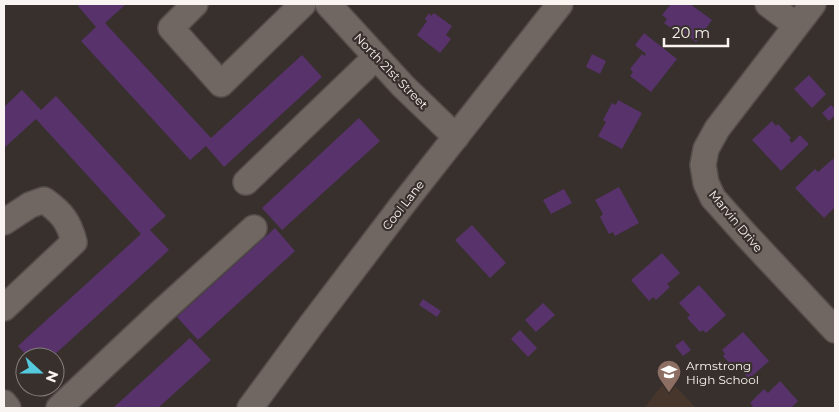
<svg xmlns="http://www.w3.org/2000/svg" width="839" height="412" font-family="Montserrat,sans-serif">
  <rect width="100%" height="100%" fill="#38302d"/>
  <!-- education -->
  <polygon fill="#47362b" points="668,378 696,408 644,408"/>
  <!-- building -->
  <g fill="#58326b">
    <polygon points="80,4 126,4 105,23 211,138 302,55 322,77 224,167 206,146 190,160 81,41 96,27 78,6"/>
    <polygon points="671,4 690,4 712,20 696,42 683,32 680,35 664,23 667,19 662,15"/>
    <polygon points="429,13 431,16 434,13 452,26 446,35 451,39 440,53 417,35 427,21 425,19"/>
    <polygon points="644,33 677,59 651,92 630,76 633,72 630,69 642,54 645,56 646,54 635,45"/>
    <polygon points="592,54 606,61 600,74 586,67"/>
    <polygon points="809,75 826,94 812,108 794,89"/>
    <polygon points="22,90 41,110 56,96 166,216 150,230 169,250 52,357 28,357 18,346 141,234 36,119 4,148 4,107"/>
    <polygon points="618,100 642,113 622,149 598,136 606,122 603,120 612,103 616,105"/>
    <polygon points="831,105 835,109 835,115 829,121 822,113"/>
    <polygon points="359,118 380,141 282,230 262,208"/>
    <polygon points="772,121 776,126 778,124 791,138 789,140 792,143 800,135 809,144 781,171 752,140"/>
    <polygon points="833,159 835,162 835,207 824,218 795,188 815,169 818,172"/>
    <polygon points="619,187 639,223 615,236 613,232 609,234 600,217 603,214 595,200"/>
    <polygon points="564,189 572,203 551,214 543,200"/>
    <polygon points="472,225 506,263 490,278 455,240"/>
    <polygon points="275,228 295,251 198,340 177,317"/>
    <polygon points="662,253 680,273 667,284 670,287 656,300 653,297 649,301 631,280"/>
    <polygon points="699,285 726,315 706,333 703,330 700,332 687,318 690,315 679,303"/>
    <polygon points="423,299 441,311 437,317 419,305"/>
    <polygon points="543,303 555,315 536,332 525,320"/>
    <polygon points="520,330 537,348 528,357 511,339"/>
    <polygon points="743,332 769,361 749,379 738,367 735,370 723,356 725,354 722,350"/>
    <polygon points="190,338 211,360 158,408 113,408"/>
    <polygon points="683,340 691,350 683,356 675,346"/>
    <polygon points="780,381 798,401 791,408 750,408 753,406 750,403 764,389 768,393"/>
  </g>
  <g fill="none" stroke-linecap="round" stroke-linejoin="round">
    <defs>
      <g id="minor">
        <polyline points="195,4 171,28 221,84 303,4"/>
        <polyline points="328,4 403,86 456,137"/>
        <polyline points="768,4 796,25"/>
        <polyline points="813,4 717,129 706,149 703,165 706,183 713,198 747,236 835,330"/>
        <polyline points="246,182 376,57"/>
        <path d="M4,222L30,205L44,200C61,212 69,221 74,242L4,308"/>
        <polyline points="4,403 8,408"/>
        <polyline points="59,408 160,313 254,228"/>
        <polyline points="250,408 311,325 403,204 560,4"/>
      </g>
    </defs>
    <!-- minor casing -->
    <use href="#minor" stroke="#544d4a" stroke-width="28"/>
    <!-- minor -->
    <use href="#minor" stroke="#706763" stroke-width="25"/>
  </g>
  <!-- icons -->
  <defs>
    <symbol id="school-pin" viewBox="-11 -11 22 30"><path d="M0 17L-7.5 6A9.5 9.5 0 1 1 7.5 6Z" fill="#8d6e63" stroke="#38302d"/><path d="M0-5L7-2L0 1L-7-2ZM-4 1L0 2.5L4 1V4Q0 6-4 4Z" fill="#fff"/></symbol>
  </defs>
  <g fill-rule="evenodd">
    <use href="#school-pin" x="655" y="358" width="28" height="38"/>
  </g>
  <g text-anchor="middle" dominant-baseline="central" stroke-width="4.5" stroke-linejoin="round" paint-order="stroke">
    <!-- street labels -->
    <g font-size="12" fill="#f9f3f1" stroke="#38302d">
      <text transform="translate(391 71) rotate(46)">North 21st Street</text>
      <text transform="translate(403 205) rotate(-52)">Cool Lane</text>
      <text transform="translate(736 221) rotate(50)">Marvin Drive</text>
    </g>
    <!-- poi labels -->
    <g font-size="12" fill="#f9f3f1" stroke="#38302d" text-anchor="start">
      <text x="686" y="365">Armstrong<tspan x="686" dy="14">High School</tspan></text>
    </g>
  </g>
  <!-- border -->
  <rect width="839" height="412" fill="none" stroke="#f9f3f1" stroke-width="10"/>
  <!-- north arrow -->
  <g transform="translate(40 372) rotate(111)"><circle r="24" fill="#38302d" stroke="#857e7b"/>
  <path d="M0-4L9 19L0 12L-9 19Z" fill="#55cadf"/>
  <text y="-8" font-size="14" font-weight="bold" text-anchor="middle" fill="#f9f3f1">N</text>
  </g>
  <!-- scale -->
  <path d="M664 38v8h64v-8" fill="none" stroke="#f9f3f1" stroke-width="2.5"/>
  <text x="672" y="38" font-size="15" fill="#f9f3f1" stroke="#38302d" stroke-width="4" paint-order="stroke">20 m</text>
</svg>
